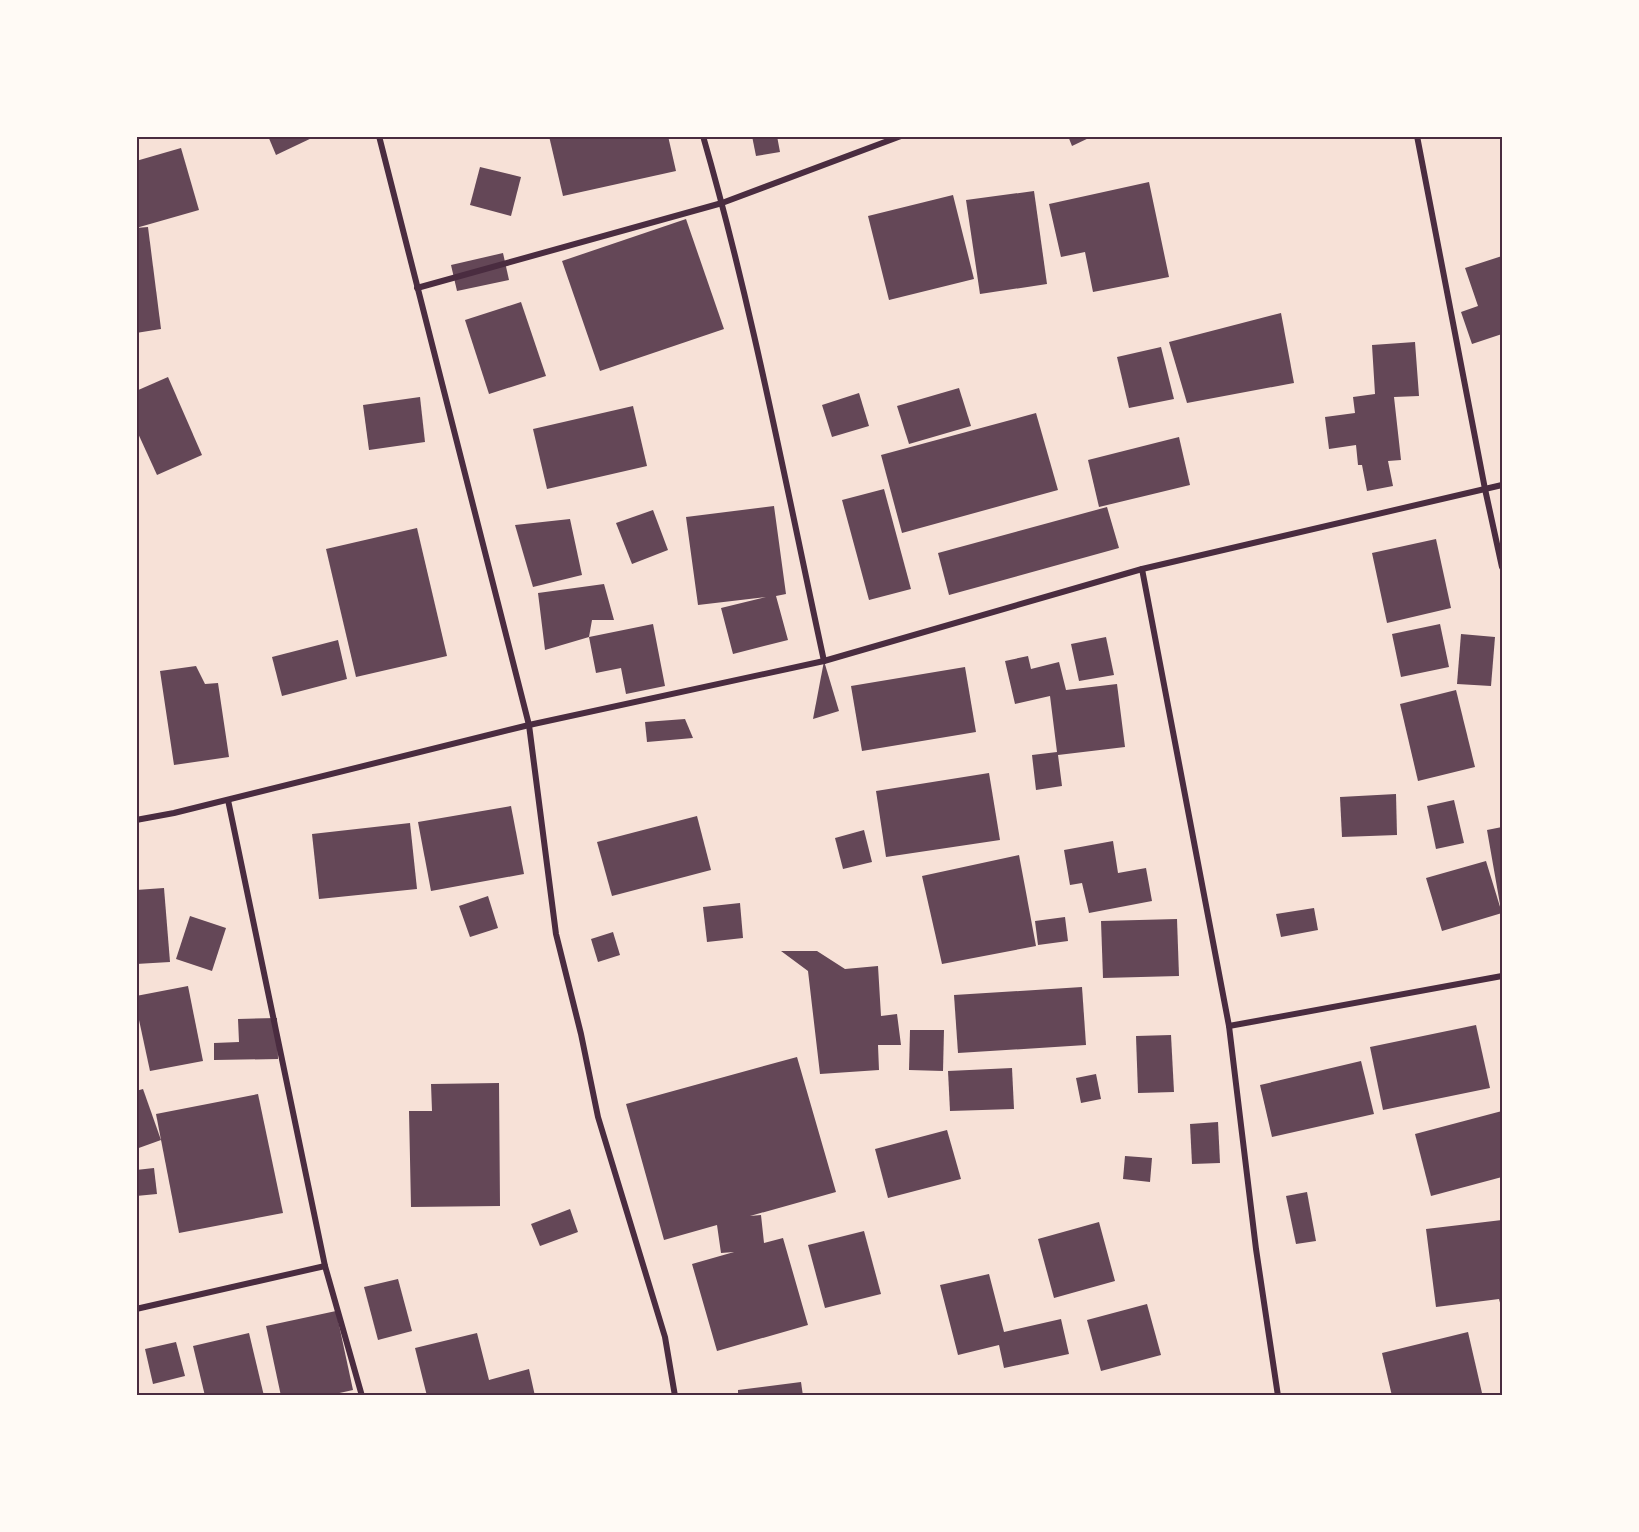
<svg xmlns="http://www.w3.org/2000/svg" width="1639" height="1532" font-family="'Public Sans',sans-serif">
  <rect width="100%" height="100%" fill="#f7e1d7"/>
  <!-- building -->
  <g fill="#644757">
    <polygon points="268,136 316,136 276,155"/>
    <polygon points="549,136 668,136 676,171 563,196"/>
    <polygon points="752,136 777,136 780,152 756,156"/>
    <polygon points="1068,136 1093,136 1072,146"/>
    <polygon points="181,148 199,210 136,228 136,161"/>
    <polygon points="480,167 521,177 511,216 470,205"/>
    <polygon points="1149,182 1169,277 1093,292 1085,252 1061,257 1049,204"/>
    <polygon points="1034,191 1047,284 980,294 966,200"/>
    <polygon points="953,195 974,279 889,300 868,216"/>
    <polygon points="686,219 724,329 600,371 562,261"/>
    <polygon points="148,227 161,329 136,333 136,228"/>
    <polygon points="503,253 509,280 457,291 451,265"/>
    <polygon points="1502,256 1502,334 1472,344 1461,312 1478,306 1465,268"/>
    <polygon points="521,302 546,376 489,394 465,320"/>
    <polygon points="1281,313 1294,383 1187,403 1169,342"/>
    <polygon points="1415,342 1419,396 1394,397 1401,460 1388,461 1393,486 1367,491 1362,465 1358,465 1356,445 1329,449 1325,417 1355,413 1353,397 1375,394 1372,345"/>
    <polygon points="1161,347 1174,399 1129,408 1117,357"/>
    <polygon points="168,377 202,455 157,475 136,429 136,391"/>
    <polygon points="959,388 971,426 909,444 897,406"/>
    <polygon points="859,393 869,426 832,437 822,405"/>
    <polygon points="420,397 425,442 369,450 363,405"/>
    <polygon points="633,406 647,466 547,489 533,429"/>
    <polygon points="1036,413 1058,490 902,533 881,455"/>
    <polygon points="1179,437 1190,485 1099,507 1088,460"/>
    <polygon points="884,489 911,589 869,600 842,500"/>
    <polygon points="774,506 786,594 776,596 788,640 733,654 721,608 766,597 698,605 686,517"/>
    <polygon points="1107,507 1119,548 949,595 938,553"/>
    <polygon points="653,510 668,550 632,564 616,523"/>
    <polygon points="570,519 582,575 533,587 515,525"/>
    <polygon points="417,528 447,656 356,677 326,549"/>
    <polygon points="1436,539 1451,608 1387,623 1372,553"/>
    <polygon points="604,584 614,620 592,620 589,637 545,650 538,593"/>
    <polygon points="653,624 665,686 626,694 621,668 596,673 589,637"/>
    <polygon points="1440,624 1449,667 1401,677 1392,634"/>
    <polygon points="1461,634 1495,637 1491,686 1457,684"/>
    <polygon points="1106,637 1114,675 1079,681 1071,644"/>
    <polygon points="338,640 347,679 282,696 272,657"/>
    <polygon points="1028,656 1031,669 1059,662 1066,690 1117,684 1125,747 1058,755 1062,786 1036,790 1032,755 1057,752 1050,696 1015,704 1005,661"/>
    <polygon points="824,661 839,711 813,719"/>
    <polygon points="196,666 205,684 218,683 229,757 174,765 160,671"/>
    <polygon points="965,667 976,732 862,751 851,686"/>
    <polygon points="1456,690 1475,767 1418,781 1400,704"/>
    <polygon points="685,719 693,738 647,742 645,722"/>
    <polygon points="989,773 1000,840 886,857 876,791"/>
    <polygon points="1396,794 1397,835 1342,837 1340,797"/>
    <polygon points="1454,800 1464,843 1436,849 1427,806"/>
    <polygon points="511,806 524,874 431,891 418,822"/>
    <polygon points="697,816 711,870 612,896 597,842"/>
    <polygon points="410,823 417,889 319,899 312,834"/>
    <polygon points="1502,827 1502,913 1442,931 1426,878 1486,861 1501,910 1487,830"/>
    <polygon points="864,830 872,862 843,869 835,838"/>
    <polygon points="1113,841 1118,873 1146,868 1152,901 1089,913 1082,883 1070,885 1064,850"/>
    <polygon points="1019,855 1036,946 942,964 922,876"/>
    <polygon points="164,888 170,962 136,964 136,890"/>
    <polygon points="488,896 498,928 470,937 459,906"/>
    <polygon points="740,903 743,938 707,942 703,907"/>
    <polygon points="1314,908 1318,930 1281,937 1276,914"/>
    <polygon points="190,916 226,928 212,971 176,959"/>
    <polygon points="1065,917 1068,941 1038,945 1035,921"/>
    <polygon points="1177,919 1179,976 1103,978 1101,921"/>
    <polygon points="613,932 620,955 598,962 591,939"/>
    <polygon points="781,951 817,951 845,969 878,966 881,1016 897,1014 901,1045 878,1045 879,1070 820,1074 808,971"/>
    <polygon points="188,986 203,1061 150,1071 136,1006 136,996"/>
    <polygon points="1082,987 1086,1045 958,1053 954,995"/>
    <polygon points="277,1018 278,1059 214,1060 214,1043 239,1042 238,1019"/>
    <polygon points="1476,1025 1490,1088 1383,1110 1370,1047"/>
    <polygon points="910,1030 944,1030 943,1071 909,1070"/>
    <polygon points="1171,1035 1174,1092 1138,1093 1136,1036"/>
    <polygon points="797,1057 836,1192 750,1216 761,1215 764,1243 783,1238 808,1325 717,1351 692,1264 734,1252 721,1253 717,1225 664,1240 626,1104"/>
    <polygon points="1361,1061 1374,1114 1272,1137 1260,1085"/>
    <polygon points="1012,1068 1014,1109 950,1111 948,1071"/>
    <polygon points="1096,1074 1101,1099 1081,1103 1076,1078"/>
    <polygon points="499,1083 500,1206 411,1207 409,1111 432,1111 431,1084"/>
    <polygon points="143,1089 161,1140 136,1149 136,1091"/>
    <polygon points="258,1094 283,1213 179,1233 156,1114"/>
    <polygon points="1502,1111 1502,1177 1431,1196 1415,1134"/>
    <polygon points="1218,1122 1220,1163 1192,1164 1190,1124"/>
    <polygon points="947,1130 961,1179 888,1198 875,1149"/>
    <polygon points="1125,1156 1152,1158 1150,1182 1123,1179"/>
    <polygon points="154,1168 157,1194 136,1196 136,1170"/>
    <polygon points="1307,1192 1316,1241 1296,1244 1286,1196"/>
    <polygon points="570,1209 578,1232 540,1246 531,1224"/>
    <polygon points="1502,1220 1502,1310 1499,1299 1436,1307 1426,1229"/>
    <polygon points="1099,1222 1115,1281 1054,1298 1038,1239"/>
    <polygon points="864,1231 881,1294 825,1308 808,1245"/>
    <polygon points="989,1274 1004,1332 1061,1319 1069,1354 1004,1368 999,1345 958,1355 940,1285"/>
    <polygon points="398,1279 412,1331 378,1340 364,1287"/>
    <polygon points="1147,1304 1161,1355 1101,1371 1087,1320"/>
    <polygon points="336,1311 353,1390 326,1396 281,1396 266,1326"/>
    <polygon points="1468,1332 1482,1393 1473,1396 1392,1396 1382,1353"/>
    <polygon points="249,1333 264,1396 205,1396 193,1346"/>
    <polygon points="477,1333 489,1380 529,1369 535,1396 427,1396 415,1348"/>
    <polygon points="176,1342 185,1376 153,1384 145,1349"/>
    <polygon points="801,1382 803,1396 738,1396 738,1390"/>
  </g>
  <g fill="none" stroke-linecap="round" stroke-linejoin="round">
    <!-- minor -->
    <g stroke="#4a2c40" stroke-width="6">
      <polyline points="379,136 529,725 556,934 581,1034 598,1117 665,1337 675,1396"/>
      <path d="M703,136C753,309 786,486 824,661"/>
      <polyline points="1417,136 1485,489 1502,567"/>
      <polyline points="417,288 722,203 901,136"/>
      <polyline points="1142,569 1229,1026 1256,1249 1278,1396"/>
      <polyline points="228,800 325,1266 362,1396"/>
      <polyline points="136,820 174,813 529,725 824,661 1142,569 1502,485"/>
      <polyline points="1229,1026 1502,976"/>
      <polyline points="136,1309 325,1266"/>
    </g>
  </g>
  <!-- border -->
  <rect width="1639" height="1532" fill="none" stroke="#fffaf5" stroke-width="276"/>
  <rect x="138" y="138" width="1363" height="1256" fill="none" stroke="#4a2c40" stroke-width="2"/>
</svg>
